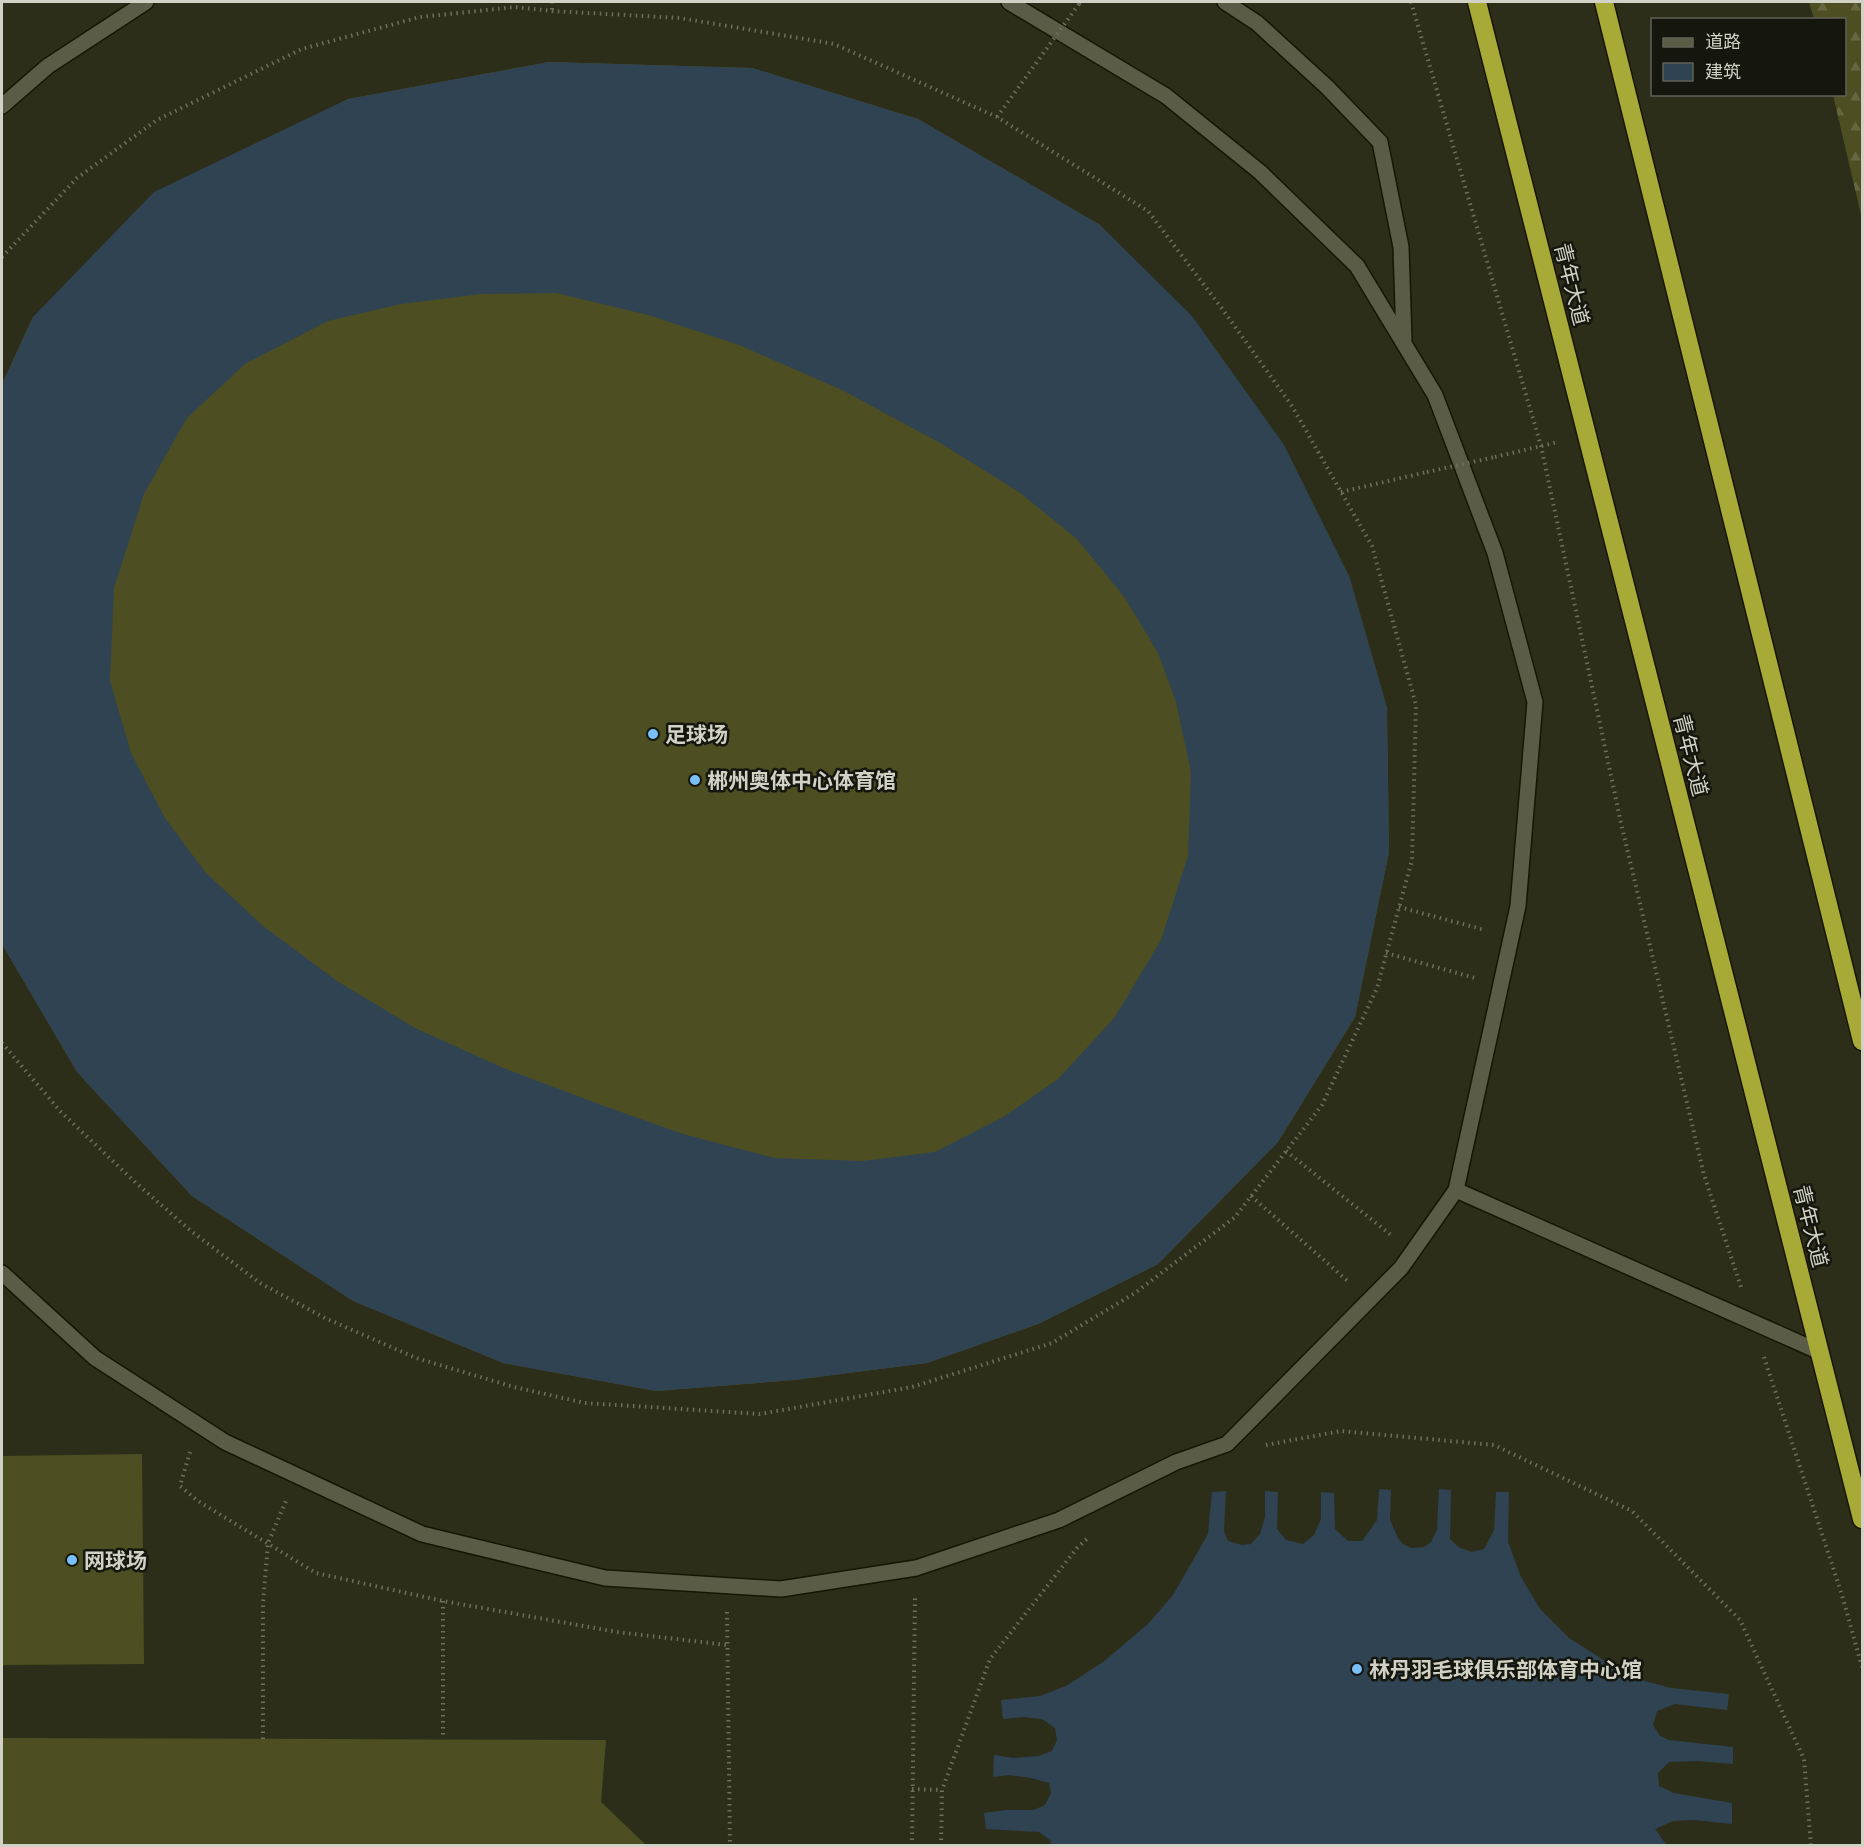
<svg xmlns="http://www.w3.org/2000/svg" width="1864" height="1847" font-family="'Work Sans','Noto Sans SC',sans-serif">
  <defs>
    <pattern id="forest-firs" width="22" height="20" patternUnits="userSpaceOnUse" patternTransform="scale(1.5)"><rect width="22" height="20" fill="#4d4f22"/><path d="M5 1l3.5 6h-7zM16 11l3.5 6h-7z" fill="#666741"/></pattern>
  </defs>
  <rect width="100%" height="100%" fill="#2d2e19"/>
  <!-- grass -->
  <g fill="#4d4f22">
    <polygon points="549,62 752,68 918,119 1100,225 1349,576 1387,708 1389,852 1355,1017 1278,1142 1158,1264 1038,1324 927,1363 794,1380 656,1391 503,1363 353,1301 192,1196 77,1072 2,944 2,384 33,317 348,99"/>
    <polygon points="142,1454 144,1664 2,1665 2,1456"/>
    <polygon points="2,1738 606,1740 601,1802 646,1845 2,1845"/>
  </g>
  <!-- forest -->
  <polygon fill="url(#forest-firs)" points="1809,2 1862,2 1862,219 1833,95 1844,94 1844,20 1814,19"/>
  <!-- building -->
  <g fill="#304352" fill-rule="evenodd">
    <path d="M549,62L752,68L918,119L1100,225L1192,316L1284,445L1349,576L1387,708L1389,852L1355,1017L1278,1142L1158,1264L1038,1324L927,1363L794,1380L656,1391L503,1363L353,1301L192,1196L77,1072L2,944V384L33,317L154,192L348,99ZM556,293L648,315L739,345L842,390L942,444L1019,492L1077,539L1125,598L1158,653L1176,702L1191,772L1188,856L1161,940L1115,1017L1058,1079L1005,1116L935,1152L863,1161L774,1158L683,1134L604,1106L501,1067L415,1028L337,981L263,926L206,873L165,818L131,753L110,681L114,588L144,494L187,418L245,364L328,321L401,304L481,294Z"/>
    <polygon points="1379,1489 1391,1490 1390,1520 1398,1538 1403,1544 1411,1548 1424,1547 1431,1542 1437,1530 1439,1489 1451,1490 1450,1539 1460,1548 1472,1552 1484,1549 1494,1530 1496,1492 1509,1492 1508,1542 1521,1577 1540,1609 1569,1638 1608,1663 1645,1681 1671,1688 1729,1694 1727,1710 1675,1704 1657,1711 1653,1725 1660,1736 1669,1740 1733,1747 1733,1764 1697,1761 1669,1762 1658,1773 1659,1786 1674,1793 1732,1803 1732,1824 1694,1820 1673,1821 1655,1829 1665,1843 1671,1846 1049,1846 1051,1841 1039,1832 986,1829 984,1813 1006,1810 1034,1810 1045,1805 1051,1793 1049,1783 1031,1778 1009,1775 993,1777 994,1755 1013,1758 1039,1756 1052,1751 1057,1740 1055,1728 1042,1719 1023,1717 1003,1719 1001,1700 1040,1696 1066,1686 1103,1662 1148,1624 1173,1595 1208,1534 1212,1492 1226,1491 1224,1531 1228,1541 1242,1545 1251,1544 1260,1534 1265,1517 1265,1491 1278,1492 1277,1529 1286,1540 1303,1544 1314,1535 1321,1519 1321,1492 1334,1493 1335,1529 1348,1541 1362,1541 1377,1520"/>
  </g>
  <g fill="none" stroke-linecap="round" stroke-linejoin="round">
    <defs>
      <g id="street">
        <polyline points="1009,2 1166,96 1260,172 1357,266 1435,395 1495,553 1535,702 1518,906 1456,1190"/>
        <polyline points="1225,2 1257,23 1327,87 1380,142 1401,247 1404,340"/>
        <polyline points="2,106 48,66 146,2"/>
        <polyline points="2,1273 95,1358 225,1442 422,1534 605,1578 781,1589 916,1568 1059,1520 1176,1462 1227,1444 1401,1268 1456,1190 1820,1352"/>
      </g>
      <g id="highway">
        <polyline points="1477,2 1862,1519"/>
        <polyline points="1604,2 1862,1041"/>
      </g>
    </defs>
    <!-- street casing -->
    <use href="#street" stroke="#161603" stroke-width="18"/>
    <!-- highway casing -->
    <use href="#highway" stroke="#161603" stroke-width="21"/>
    <!-- path -->
    <g stroke="#6e6f5d" stroke-width="4" stroke-dasharray="1.5 4.5" stroke-linecap="butt">
      <polyline points="552,2 552,11"/>
      <polyline points="1411,2 1541,446 1621,823 1704,1175 1741,1287"/>
      <polyline points="1079,4 1080,2"/>
      <polyline points="2,257 77,178 157,120 302,49 420,17 515,7 552,11 680,18 834,44 997,117 1148,211 1223,310 1292,406 1372,546 1416,705 1412,860 1377,988 1322,1105 1235,1217 1135,1293 1052,1343 912,1387 760,1414 585,1403 514,1387 416,1358 325,1318 260,1283 191,1231 136,1183 61,1112 2,1043"/>
      <polyline points="1495,457 1558,442"/>
      <polyline points="1341,492 1427,472"/>
      <polyline points="1399,907 1485,930"/>
      <polyline points="1386,953 1475,978"/>
      <polyline points="1286,1151 1391,1235"/>
      <polyline points="1251,1196 1350,1283"/>
      <polyline points="1764,1357 1842,1595 1862,1667"/>
      <polyline points="1266,1445 1341,1431 1494,1445 1632,1511 1740,1620 1804,1759 1811,1846"/>
      <polyline points="190,1452 180,1486 198,1501 316,1573 443,1601 617,1632 727,1645"/>
      <polyline points="443,1601 443,1739"/>
      <polyline points="727,1612 730,1846"/>
      <polyline points="263,1739 263,1603 268,1543 286,1501"/>
      <polyline points="912,1789 942,1790"/>
      <polyline points="912,1846 915,1596"/>
      <polyline points="941,1846 942,1790 990,1659 1077,1548 1087,1539"/>
    </g>
    <!-- street -->
    <use href="#street" stroke="#5b5c46" stroke-width="15"/>
    <!-- highway -->
    <use href="#highway" stroke="#a8aa37" stroke-width="18"/>
    <!-- path-bridge -->
    <g stroke="#6e6f5d" stroke-width="4" stroke-dasharray="1.5 4.5" stroke-linecap="butt">
      <polyline points="997,117 1079,4"/>
      <polyline points="1427,472 1495,457"/>
    </g>
  </g>
  <!-- markers -->
  <g fill="#79bff8" stroke="#15160d" stroke-width="2">
    <circle cx="653" cy="734" r="6"/>
    <circle cx="695" cy="780" r="6"/>
    <circle cx="72" cy="1560" r="6"/>
    <circle cx="1357" cy="1669" r="6"/>
  </g>
  <g text-anchor="middle" dominant-baseline="central" stroke-width="5" stroke-linejoin="round" paint-order="stroke">
    <!-- street labels -->
    <g font-size="21" fill="#d1d2c5" stroke="#15160d">
      <text transform="translate(1572 284) rotate(76)">青年大道</text>
      <text transform="translate(1691 755) rotate(76)">青年大道</text>
      <text transform="translate(1811 1226) rotate(76)">青年大道</text>
    </g>
    <!-- poi labels -->
    <g font-size="21" font-weight="bold" fill="#d1d2c5" stroke="#15160d" text-anchor="start">
      <text x="665" y="734">足球场</text>
      <text x="707" y="780">郴州奥体中心体育馆</text>
      <text x="84" y="1560">网球场</text>
      <text x="1369" y="1669">林丹羽毛球俱乐部体育中心馆</text>
    </g>
  </g>
  <!-- border -->
  <rect width="1864" height="1847" fill="none" stroke="#d1d2c5" stroke-width="6"/>
  <!-- legend -->
  <rect x="1651" y="18" width="195" height="78" fill="#15160d" stroke="#606157" stroke-width="1.5"/>
  <rect x="1663" y="38" width="30" height="9" fill="#5b5c46" stroke="#606157" stroke-width="1.5"/>
  <text x="1705" y="48" font-size="18" fill="#d1d2c5">道路</text>
  <rect x="1663" y="63" width="30" height="18" fill="#304352" stroke="#606157" stroke-width="1.5"/>
  <text x="1705" y="78" font-size="18" fill="#d1d2c5">建筑</text>
</svg>
